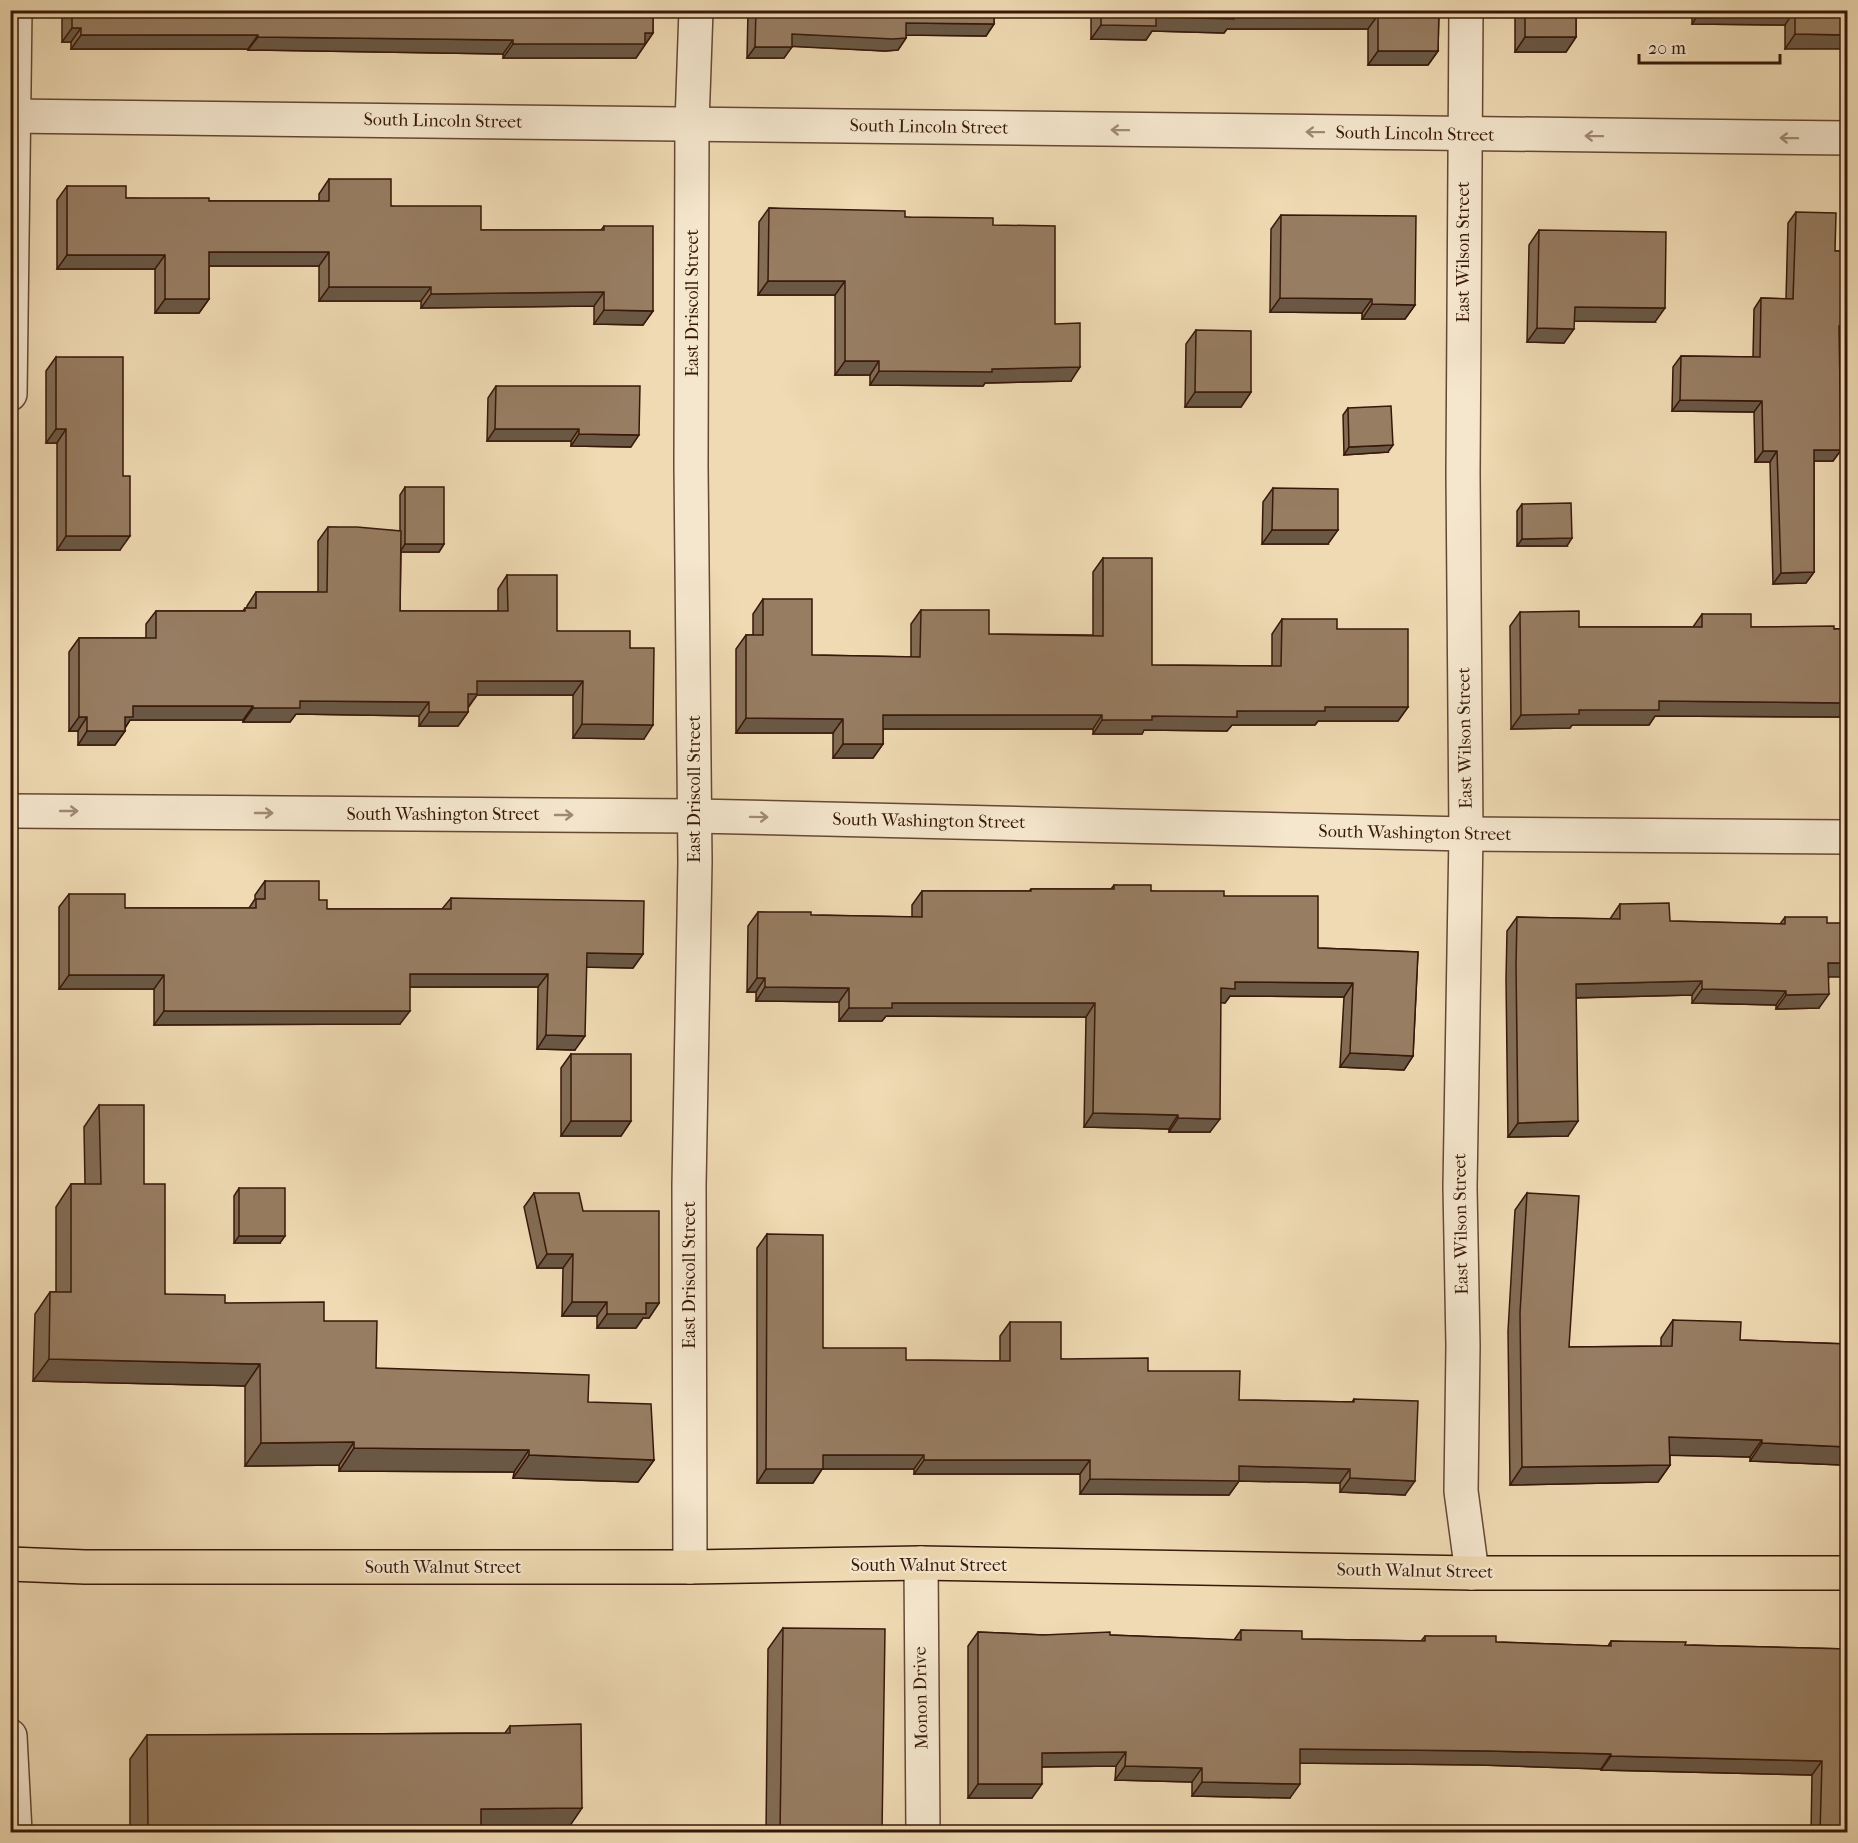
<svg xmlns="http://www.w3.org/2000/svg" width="1858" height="1843" font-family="'IM FELL French Canon',serif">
  <rect width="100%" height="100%" fill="#efdab3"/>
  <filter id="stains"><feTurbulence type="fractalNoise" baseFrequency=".00333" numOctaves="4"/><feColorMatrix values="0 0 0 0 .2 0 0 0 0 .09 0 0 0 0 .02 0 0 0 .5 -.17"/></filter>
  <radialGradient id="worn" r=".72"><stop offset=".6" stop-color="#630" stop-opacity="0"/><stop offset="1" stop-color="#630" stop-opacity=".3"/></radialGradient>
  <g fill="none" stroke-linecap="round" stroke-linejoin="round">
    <defs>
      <g id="minor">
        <polyline points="1466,10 1463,473 1466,834 1460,1187 1463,1346 1461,1491 1472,1573"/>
        <polyline points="10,116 1848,138"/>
        <polyline points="10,394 15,10"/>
        <polyline points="10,811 695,816 1466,834 1848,837"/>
        <polyline points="921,1563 923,1832"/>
        <polyline points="690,1567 689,1185 695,862 691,466 692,123 696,10"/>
      </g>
      <polyline id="tertiary" points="10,1736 15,1832"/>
      <polyline id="primary" points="10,1564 85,1567 690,1567 921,1563 1472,1573 1848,1573"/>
    </defs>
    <!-- minor casing -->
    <use href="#minor" stroke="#664834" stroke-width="36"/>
    <!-- tertiary casing -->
    <use href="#tertiary" stroke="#664834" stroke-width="36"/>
    <!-- primary casing -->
    <use href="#primary" stroke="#38180a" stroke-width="36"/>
    <!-- minor -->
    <use href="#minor" stroke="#f5e7ce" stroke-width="33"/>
    <!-- tertiary -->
    <use href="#tertiary" stroke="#f5e7ce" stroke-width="33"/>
    <!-- primary -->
    <use href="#primary" stroke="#efdab3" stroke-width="33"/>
  </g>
  <!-- wall -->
  <g fill="#826c54" stroke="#38180a" stroke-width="1.5">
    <polygon points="62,10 653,10 653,33 636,58 503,58 503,54 248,50 248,49 71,49 71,42 62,42"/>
    <polygon points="748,10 994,10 994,24 986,36 906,35 906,38 898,50 885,51 792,46 784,58 747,58"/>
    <polygon points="1091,10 1439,10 1438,51 1428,65 1368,65 1368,29 1227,29 1224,33 1152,31 1146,40 1091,39"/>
    <polygon points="1515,10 1576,10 1576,37 1566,52 1515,52"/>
    <polygon points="1692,10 1848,10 1785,49 1785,25 1692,24"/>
    <polygon points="329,179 391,206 481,230 601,230 604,226 653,311 643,325 594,324 594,306 421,308 421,301 319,301 319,266 209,266 209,299 199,313 155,313 155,269 57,269 57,200 67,186 126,198 209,201 319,201 319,194"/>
    <polygon points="769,208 905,217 993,225 1055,324 1071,381 985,383 983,386 870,385 870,375 835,375 835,295 758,295 759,222"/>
    <polygon points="1796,212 1835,251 1848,251 1848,337 1839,337 1841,450 1833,461 1814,461 1814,572 1806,583 1773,584 1770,462 1755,462 1754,412 1672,411 1673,367 1681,356 1753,357 1754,309 1761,298 1786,299 1788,223"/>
    <polygon points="1281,215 1415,305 1405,319 1362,319 1362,313 1270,312 1271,229"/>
    <polygon points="1539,230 1655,322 1574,321 1564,343 1527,342 1529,245"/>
    <polygon points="1196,330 1251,392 1241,407 1185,407 1186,344"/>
    <polygon points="56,357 120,550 57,550 57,443 46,443 46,371"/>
    <polygon points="496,386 631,447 571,446 571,441 487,441 488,398"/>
    <polygon points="1348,408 1388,452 1344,455 1343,415"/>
    <polygon points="405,487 444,544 439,552 401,552 400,611 498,611 498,589 507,575 557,631 630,648 644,739 573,738 573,695 477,695 468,708 468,712 458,726 419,726 419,716 296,714 290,722 243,722 243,720 130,720 125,728 125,731 115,745 78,745 78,731 69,731 69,652 79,638 146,638 146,624 156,611 243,611 245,608 247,608 247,606 256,592 318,592 318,541 328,527 400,531 400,495"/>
    <polygon points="1273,488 1328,544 1262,544 1263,502"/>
    <polygon points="1522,504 1567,546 1517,546 1517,511"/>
    <polygon points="1103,558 1152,665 1272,666 1272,634 1282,619 1337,629 1408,707 1398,721 1318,721 1315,725 1232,725 1227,731 1144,730 1142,734 1093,734 1093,729 883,729 883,744 873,758 833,758 833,733 736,733 736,649 746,635 753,635 753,614 763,599 812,655 911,657 911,624 921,610 989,634 1093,635 1093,572"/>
    <polygon points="1520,612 1579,627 1693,627 1702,614 1751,627 1848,629 1848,717 1655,716 1649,725 1572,725 1570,728 1511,729 1510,626"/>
    <polygon points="265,881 319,900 327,909 442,909 451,898 643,954 633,968 586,967 575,1050 537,1049 538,987 410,987 400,1024 154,1025 154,989 59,989 59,907 69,894 125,908 249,908 255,899 255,895"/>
    <polygon points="1114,885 1151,891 1224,896 1318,948 1418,952 1413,1056 1404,1070 1340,1067 1344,997 1230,996 1225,1003 1220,1002 1210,1132 1169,1132 1169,1129 1084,1127 1086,1017 886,1016 882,1021 839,1021 839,1002 756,1001 756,992 747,992 748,926 758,912 811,915 912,917 912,905 922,891 1029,891 1031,889 1111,889"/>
    <polygon points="1620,904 1670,921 1780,924 1785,917 1829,977 1819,1008 1776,1009 1776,1005 1692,1003 1692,995 1576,998 1568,1136 1508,1137 1506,979 1507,931 1517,917 1610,919"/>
    <polygon points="571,1054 631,1121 621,1136 561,1136 561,1068"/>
    <polygon points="99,1105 144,1184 165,1294 225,1303 324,1321 376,1368 588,1402 654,1460 638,1482 513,1478 514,1472 339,1471 339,1465 245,1466 245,1386 33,1381 35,1314 50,1292 56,1292 56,1207 71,1184 85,1184 84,1127"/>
    <polygon points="239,1188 280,1243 234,1243 234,1196"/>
    <polygon points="534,1193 583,1211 659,1303 649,1318 643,1318 636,1328 597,1328 597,1316 562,1316 563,1268 537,1268 524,1207"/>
    <polygon points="1527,1193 1569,1347 1661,1346 1661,1338 1673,1320 1740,1340 1848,1344 1848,1467 1842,1467 1842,1465 1750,1461 1750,1457 1670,1455 1670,1465 1658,1482 1510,1485 1508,1331 1515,1210"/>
    <polygon points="767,1234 823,1348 906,1360 1000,1361 1000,1336 1010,1322 1061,1359 1148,1371 1239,1400 1352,1402 1354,1399 1405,1495 1340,1492 1340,1483 1239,1481 1229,1495 1080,1494 1080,1474 914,1474 914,1469 822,1469 813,1483 757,1483 757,1248"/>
    <polygon points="783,1628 882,1833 766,1833 768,1649"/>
    <polygon points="1241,1630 1302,1639 1421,1641 1425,1636 1496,1642 1608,1646 1611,1641 1685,1645 1848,1649 1848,1833 1811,1833 1812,1775 1601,1770 1601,1769 1480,1765 1300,1763 1290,1798 1192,1796 1192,1782 1115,1780 1116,1766 1042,1767 1032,1798 968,1798 968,1646 978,1632 1043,1635 1110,1635 1234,1640"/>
    <polygon points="510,1726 565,1833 130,1833 130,1759 147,1735 505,1733"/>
  </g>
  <!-- shaded-wall -->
  <g fill="#6a5845" stroke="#38180a" stroke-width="1.5">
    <polygon points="1701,10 1795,10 1785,25 1692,24"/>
    <polygon points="1234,15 1378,15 1368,29 1227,29 1224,33 1152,31 1146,40 1091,39 1101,25 1156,17"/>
    <polygon points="906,23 994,24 986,36 898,35"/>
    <polygon points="72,28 81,28 71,42 62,42"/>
    <polygon points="645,33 653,33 636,58 503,58 513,44"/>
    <polygon points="792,34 906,38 898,50 885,51 784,46"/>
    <polygon points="1795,34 1848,35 1848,49 1785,49"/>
    <polygon points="81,35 258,35 248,49 71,49"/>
    <polygon points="258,37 513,40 503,54 248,50"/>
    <polygon points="1525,37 1576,37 1566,52 1515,52"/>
    <polygon points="755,47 792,47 784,58 747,58"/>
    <polygon points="1378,51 1438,51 1428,65 1368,65"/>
    <polygon points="209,252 329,252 319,266 199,266"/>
    <polygon points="67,255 165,255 155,269 57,269"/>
    <polygon points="768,281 845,281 835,295 758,295"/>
    <polygon points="329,287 431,287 421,301 319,301"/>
    <polygon points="604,292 594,306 421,308 431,294"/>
    <polygon points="1280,298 1372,299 1362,313 1270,312"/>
    <polygon points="165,299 209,299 199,313 155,313"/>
    <polygon points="1372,304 1415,305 1405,319 1362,319"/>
    <polygon points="1575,307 1665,308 1655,322 1565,321"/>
    <polygon points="604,310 653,311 643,325 594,324"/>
    <polygon points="1839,326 1848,326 1848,337 1831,337"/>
    <polygon points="1537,328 1574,329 1564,343 1527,342"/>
    <polygon points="845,361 879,361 870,375 835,375"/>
    <polygon points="1080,367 1071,381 985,383 983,386 870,385 879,371"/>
    <polygon points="1195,392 1251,392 1241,407 1185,407"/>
    <polygon points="1680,400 1762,401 1754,412 1672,411"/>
    <polygon points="56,429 66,429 57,443 46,443"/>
    <polygon points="495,429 579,429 571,441 487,441"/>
    <polygon points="579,434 639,435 631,447 571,446"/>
    <polygon points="1393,445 1388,452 1344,455 1349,447"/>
    <polygon points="1814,450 1841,450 1833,461 1806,461"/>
    <polygon points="1763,451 1777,451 1770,462 1755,462"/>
    <polygon points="1272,530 1338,530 1328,544 1262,544"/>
    <polygon points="66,536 130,536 120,550 57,550"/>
    <polygon points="1572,538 1567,546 1517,546 1522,539"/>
    <polygon points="405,544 444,544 439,552 400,552"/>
    <polygon points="1814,572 1806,583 1773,584 1781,573"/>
    <polygon points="477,681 583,681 573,695 477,695 467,708 458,708"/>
    <polygon points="300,701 429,702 419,716 296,714 290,722 243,722 253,708"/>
    <polygon points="1659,701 1848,703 1848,717 1655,716 1649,725 1572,725 1570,728 1511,729 1521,715 1579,710"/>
    <polygon points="133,706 253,706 243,720 130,720 123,731 115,731"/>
    <polygon points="1325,707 1408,707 1398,721 1318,721 1315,725 1232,725 1227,731 1144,730 1142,734 1093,734 1102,720 1237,711"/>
    <polygon points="429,712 468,712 458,726 419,726"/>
    <polygon points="883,715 1102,715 1093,729 873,729"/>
    <polygon points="79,717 87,717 78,731 69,731"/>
    <polygon points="746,718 843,719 833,733 736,733"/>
    <polygon points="582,724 653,725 644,739 573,738"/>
    <polygon points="87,731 125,731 115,745 78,745"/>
    <polygon points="843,744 883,744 873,758 833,758"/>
    <polygon points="587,953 643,954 633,968 577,967"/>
    <polygon points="1828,963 1848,963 1848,977 1818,977"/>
    <polygon points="410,974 548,974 538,987 400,987"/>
    <polygon points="69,975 164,975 154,989 59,989"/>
    <polygon points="757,978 765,978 756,992 747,992"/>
    <polygon points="1702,981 1692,995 1566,998 1576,984"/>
    <polygon points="1235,982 1353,983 1344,997 1230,996 1225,1003 1211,1002 1221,988"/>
    <polygon points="765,987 849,988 839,1002 756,1001"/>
    <polygon points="1702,989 1786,991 1776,1005 1692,1003"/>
    <polygon points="1829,994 1819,1008 1776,1009 1786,995"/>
    <polygon points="892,1003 1095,1003 1086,1017 886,1016 882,1021 839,1021 849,1008"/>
    <polygon points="164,1011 410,1011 400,1024 154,1025"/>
    <polygon points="546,1035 585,1036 575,1050 537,1049"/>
    <polygon points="1350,1053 1413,1056 1404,1070 1340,1067"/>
    <polygon points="1093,1113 1178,1115 1169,1129 1084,1127"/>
    <polygon points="1178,1118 1220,1119 1210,1132 1169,1132"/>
    <polygon points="571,1121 631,1121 621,1136 561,1136"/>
    <polygon points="1578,1121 1568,1136 1508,1137 1518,1123"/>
    <polygon points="239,1236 285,1236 280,1243 234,1243"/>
    <polygon points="547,1254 573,1254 563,1268 537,1268"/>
    <polygon points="572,1302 607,1302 597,1316 562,1316"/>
    <polygon points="646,1303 659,1303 649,1318 643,1318 636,1328 597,1328 607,1314"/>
    <polygon points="49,1359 260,1364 245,1386 33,1381"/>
    <polygon points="1669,1437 1762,1440 1750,1457 1657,1455"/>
    <polygon points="354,1442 339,1465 245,1466 261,1443"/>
    <polygon points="1762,1443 1848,1447 1848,1457 1842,1465 1750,1461"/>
    <polygon points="354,1448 529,1450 514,1472 339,1471"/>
    <polygon points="529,1455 654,1460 638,1482 513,1478"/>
    <polygon points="823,1455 924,1455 914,1469 822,1469 813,1483 757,1483 766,1469"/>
    <polygon points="1848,1459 1848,1467 1842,1467"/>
    <polygon points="924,1460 1090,1460 1080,1474 914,1474"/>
    <polygon points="1670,1465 1658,1482 1510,1485 1522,1467"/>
    <polygon points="1239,1466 1350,1469 1340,1483 1239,1481 1229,1495 1080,1494 1090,1479"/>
    <polygon points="1350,1478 1415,1481 1405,1495 1340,1492"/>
    <polygon points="1300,1749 1490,1751 1611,1754 1601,1769 1480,1765 1290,1763"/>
    <polygon points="1126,1752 1116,1766 1032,1767 1042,1753"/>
    <polygon points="1611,1756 1822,1761 1812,1775 1601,1770"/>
    <polygon points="1125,1766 1202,1768 1192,1782 1115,1780"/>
    <polygon points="1202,1782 1300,1784 1290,1798 1192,1796"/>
    <polygon points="978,1784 1042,1784 1032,1798 968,1798"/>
    <polygon points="582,1808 565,1833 145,1833 148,1828 481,1809"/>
  </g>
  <!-- building -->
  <g fill="#977d62" stroke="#38180a" stroke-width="1.5">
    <polygon points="72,10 653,10 653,33 645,33 645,44 513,44 513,40 258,37 258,35 81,35 81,28 72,28"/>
    <polygon points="756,10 994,10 994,24 906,23 906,38 893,39 792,34 792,47 755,47"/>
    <polygon points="1101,10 1439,10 1438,51 1378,51 1378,15 1234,15 1234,19 1156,17 1156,26 1101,25"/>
    <rect x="1525" y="10" width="51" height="27"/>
    <polygon points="1795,10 1848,10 1848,35 1795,34"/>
    <polygon points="329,179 391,179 391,206 481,206 481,230 604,230 604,226 653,226 653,311 604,310 604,292 431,294 431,287 329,287 329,252 209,252 209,299 165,299 165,255 67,255 67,186 126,186 126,198 209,198 209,201 329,201"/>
    <polygon points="769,208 905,211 905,217 993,218 993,225 1055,226 1055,324 1080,323 1080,367 992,369 992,372 879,371 879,361 845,361 845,281 768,281"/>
    <polygon points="1796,212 1836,213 1835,251 1848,251 1848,326 1839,326 1841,450 1814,450 1814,572 1781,573 1777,451 1763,451 1762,401 1680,400 1681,356 1760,357 1761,298 1793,299"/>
    <polygon points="1281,215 1416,216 1415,305 1372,304 1372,299 1280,298"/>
    <polygon points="1539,230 1666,232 1665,308 1575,307 1574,329 1537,328"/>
    <polygon points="1196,330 1251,331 1251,392 1195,392"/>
    <polygon points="56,357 123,357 123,476 130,476 130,536 66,536 66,429 56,429"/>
    <polygon points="496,386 640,386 639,435 579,434 579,429 495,429"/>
    <polygon points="1391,406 1393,445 1349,447 1348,408"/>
    <rect x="405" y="487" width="39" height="57"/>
    <polygon points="1273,488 1338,489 1338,530 1272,530"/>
    <polygon points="1571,503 1572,538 1522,539 1522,504"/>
    <polygon points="328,527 357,527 401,531 400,611 508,611 507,575 557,575 557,631 630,631 630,648 654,648 653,725 582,724 583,681 477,681 477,694 468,694 468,712 429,712 429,702 300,701 300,708 253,708 253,706 133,706 133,717 125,717 125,731 87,731 87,717 79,717 79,638 156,638 156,611 245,611 245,608 256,608 256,592 327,592"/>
    <polygon points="1103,558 1152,558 1152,665 1281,666 1282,619 1337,619 1337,629 1408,629 1408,707 1325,707 1325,711 1237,711 1237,717 1152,716 1152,720 1102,720 1102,715 883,715 883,744 843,744 843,719 746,718 746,635 763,635 763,599 812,599 812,655 920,657 921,610 989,610 989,634 1103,636"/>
    <polygon points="1579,611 1579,627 1702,627 1702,614 1751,614 1751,627 1834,626 1834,629 1848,629 1848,703 1659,701 1659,710 1579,710 1579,714 1521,715 1520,612"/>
    <polygon points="265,881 319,881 319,900 327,900 327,909 451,909 451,898 644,901 643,954 587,953 585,1036 546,1035 548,974 410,974 410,1011 164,1011 164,975 69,975 69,894 125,894 125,908 256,908 256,899 265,899"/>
    <polygon points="1114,885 1151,885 1151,891 1224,891 1224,896 1318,896 1318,948 1418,952 1413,1056 1350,1053 1353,983 1235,982 1235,989 1221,988 1220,1119 1178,1118 1178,1115 1093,1113 1095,1003 892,1003 892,1008 849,1008 849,988 765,987 765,978 757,978 758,912 811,912 811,915 922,917 922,891 1031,891 1031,889 1114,889"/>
    <polygon points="1669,903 1670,921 1785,924 1785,917 1827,917 1827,923 1848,923 1848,963 1828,963 1829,994 1786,995 1786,991 1702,989 1702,981 1576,984 1578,1121 1518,1123 1516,965 1517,917 1620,919 1620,904"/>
    <rect x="571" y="1054" width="60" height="67"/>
    <polygon points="99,1105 144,1105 144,1184 165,1184 165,1294 225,1295 225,1303 324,1302 324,1321 377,1321 376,1368 589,1375 588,1402 651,1404 654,1460 529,1455 529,1450 354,1448 354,1442 261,1443 260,1364 49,1359 50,1292 71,1292 71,1184 101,1184"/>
    <rect x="239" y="1188" width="46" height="48"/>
    <polygon points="534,1193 579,1193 583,1211 659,1211 659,1303 646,1303 646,1314 607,1314 607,1302 572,1302 573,1254 547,1254"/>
    <polygon points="1527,1193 1579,1196 1569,1347 1672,1346 1673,1320 1741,1322 1740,1340 1848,1344 1848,1447 1762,1443 1762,1440 1669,1437 1670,1465 1522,1467 1520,1313"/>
    <polygon points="767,1234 823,1235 823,1348 906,1348 906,1360 1010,1361 1010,1322 1061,1322 1061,1359 1148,1358 1148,1371 1240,1371 1239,1400 1354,1402 1354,1399 1418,1401 1415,1481 1350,1478 1350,1469 1239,1466 1239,1481 1090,1479 1090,1460 924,1460 924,1455 823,1455 823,1469 766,1469"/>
    <polygon points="783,1628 885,1629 882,1833 780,1833"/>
    <polygon points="1241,1630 1302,1631 1302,1639 1425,1641 1425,1636 1496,1636 1496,1642 1611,1646 1611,1641 1686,1642 1685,1645 1848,1649 1848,1833 1820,1833 1822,1761 1611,1756 1611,1754 1490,1751 1300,1749 1300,1784 1202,1782 1202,1768 1125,1766 1126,1752 1042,1753 1042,1784 978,1784 978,1632 1043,1635 1110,1632 1110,1635 1241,1640"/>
    <polygon points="581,1724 582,1808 481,1809 481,1827 148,1828 147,1735 510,1733 510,1726"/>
  </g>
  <!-- one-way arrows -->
  <defs><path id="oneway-shaft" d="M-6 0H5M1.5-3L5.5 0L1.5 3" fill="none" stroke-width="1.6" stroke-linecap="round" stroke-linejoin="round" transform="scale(1.5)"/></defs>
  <g stroke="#a08a76">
    <use href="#oneway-shaft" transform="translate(1120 130) rotate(-179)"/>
    <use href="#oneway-shaft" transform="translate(1315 132) rotate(-179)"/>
    <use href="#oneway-shaft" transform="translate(1594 136) rotate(-179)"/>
    <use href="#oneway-shaft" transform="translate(1789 138) rotate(-179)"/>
    <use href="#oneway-shaft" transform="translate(69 811)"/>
    <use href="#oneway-shaft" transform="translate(264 813)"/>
    <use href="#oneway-shaft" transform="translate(564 815)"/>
    <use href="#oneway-shaft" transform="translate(759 817) rotate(1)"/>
  </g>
  <g text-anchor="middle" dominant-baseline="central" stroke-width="4.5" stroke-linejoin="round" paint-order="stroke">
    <!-- street labels -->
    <g font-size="18" fill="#38180a" stroke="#f5e7ce">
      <text transform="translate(443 121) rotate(1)">South Lincoln Street</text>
      <text transform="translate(929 127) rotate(1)">South Lincoln Street</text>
      <text transform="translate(1415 134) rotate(1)">South Lincoln Street</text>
      <text transform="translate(1463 252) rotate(-90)">East Wilson Street</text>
      <text transform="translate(692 303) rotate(-90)">East Driscoll Street</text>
      <text transform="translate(1465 738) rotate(-91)">East Wilson Street</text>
      <text transform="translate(694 789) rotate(-90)">East Driscoll Street</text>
      <text x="443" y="814">South Washington Street</text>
      <text transform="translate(929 821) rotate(1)">South Washington Street</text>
      <text transform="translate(1415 833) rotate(1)">South Washington Street</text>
      <text transform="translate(1461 1224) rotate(-91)">East Wilson Street</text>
      <text transform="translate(689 1275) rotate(-90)">East Driscoll Street</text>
      <text x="929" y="1565">South Walnut Street</text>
      <text x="443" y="1567">South Walnut Street</text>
      <text transform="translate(1415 1571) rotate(1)">South Walnut Street</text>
      <text transform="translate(921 1698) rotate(-91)">Monon Drive</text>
    </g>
  </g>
  <!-- margin -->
  <rect width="1858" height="1843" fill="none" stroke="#efdab3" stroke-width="36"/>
  <rect x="12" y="12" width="1834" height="1819" fill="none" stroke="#38180a" stroke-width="3"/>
  <rect x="18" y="18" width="1822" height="1807" fill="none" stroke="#38180a" stroke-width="1.5"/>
  <!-- scale -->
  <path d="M1639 54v9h141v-9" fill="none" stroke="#38180a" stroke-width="3"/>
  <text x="1648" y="54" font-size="18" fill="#38180a" stroke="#f5e7ce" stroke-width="4.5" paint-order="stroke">20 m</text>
  <rect width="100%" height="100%" filter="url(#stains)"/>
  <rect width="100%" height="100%" fill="url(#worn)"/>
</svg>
